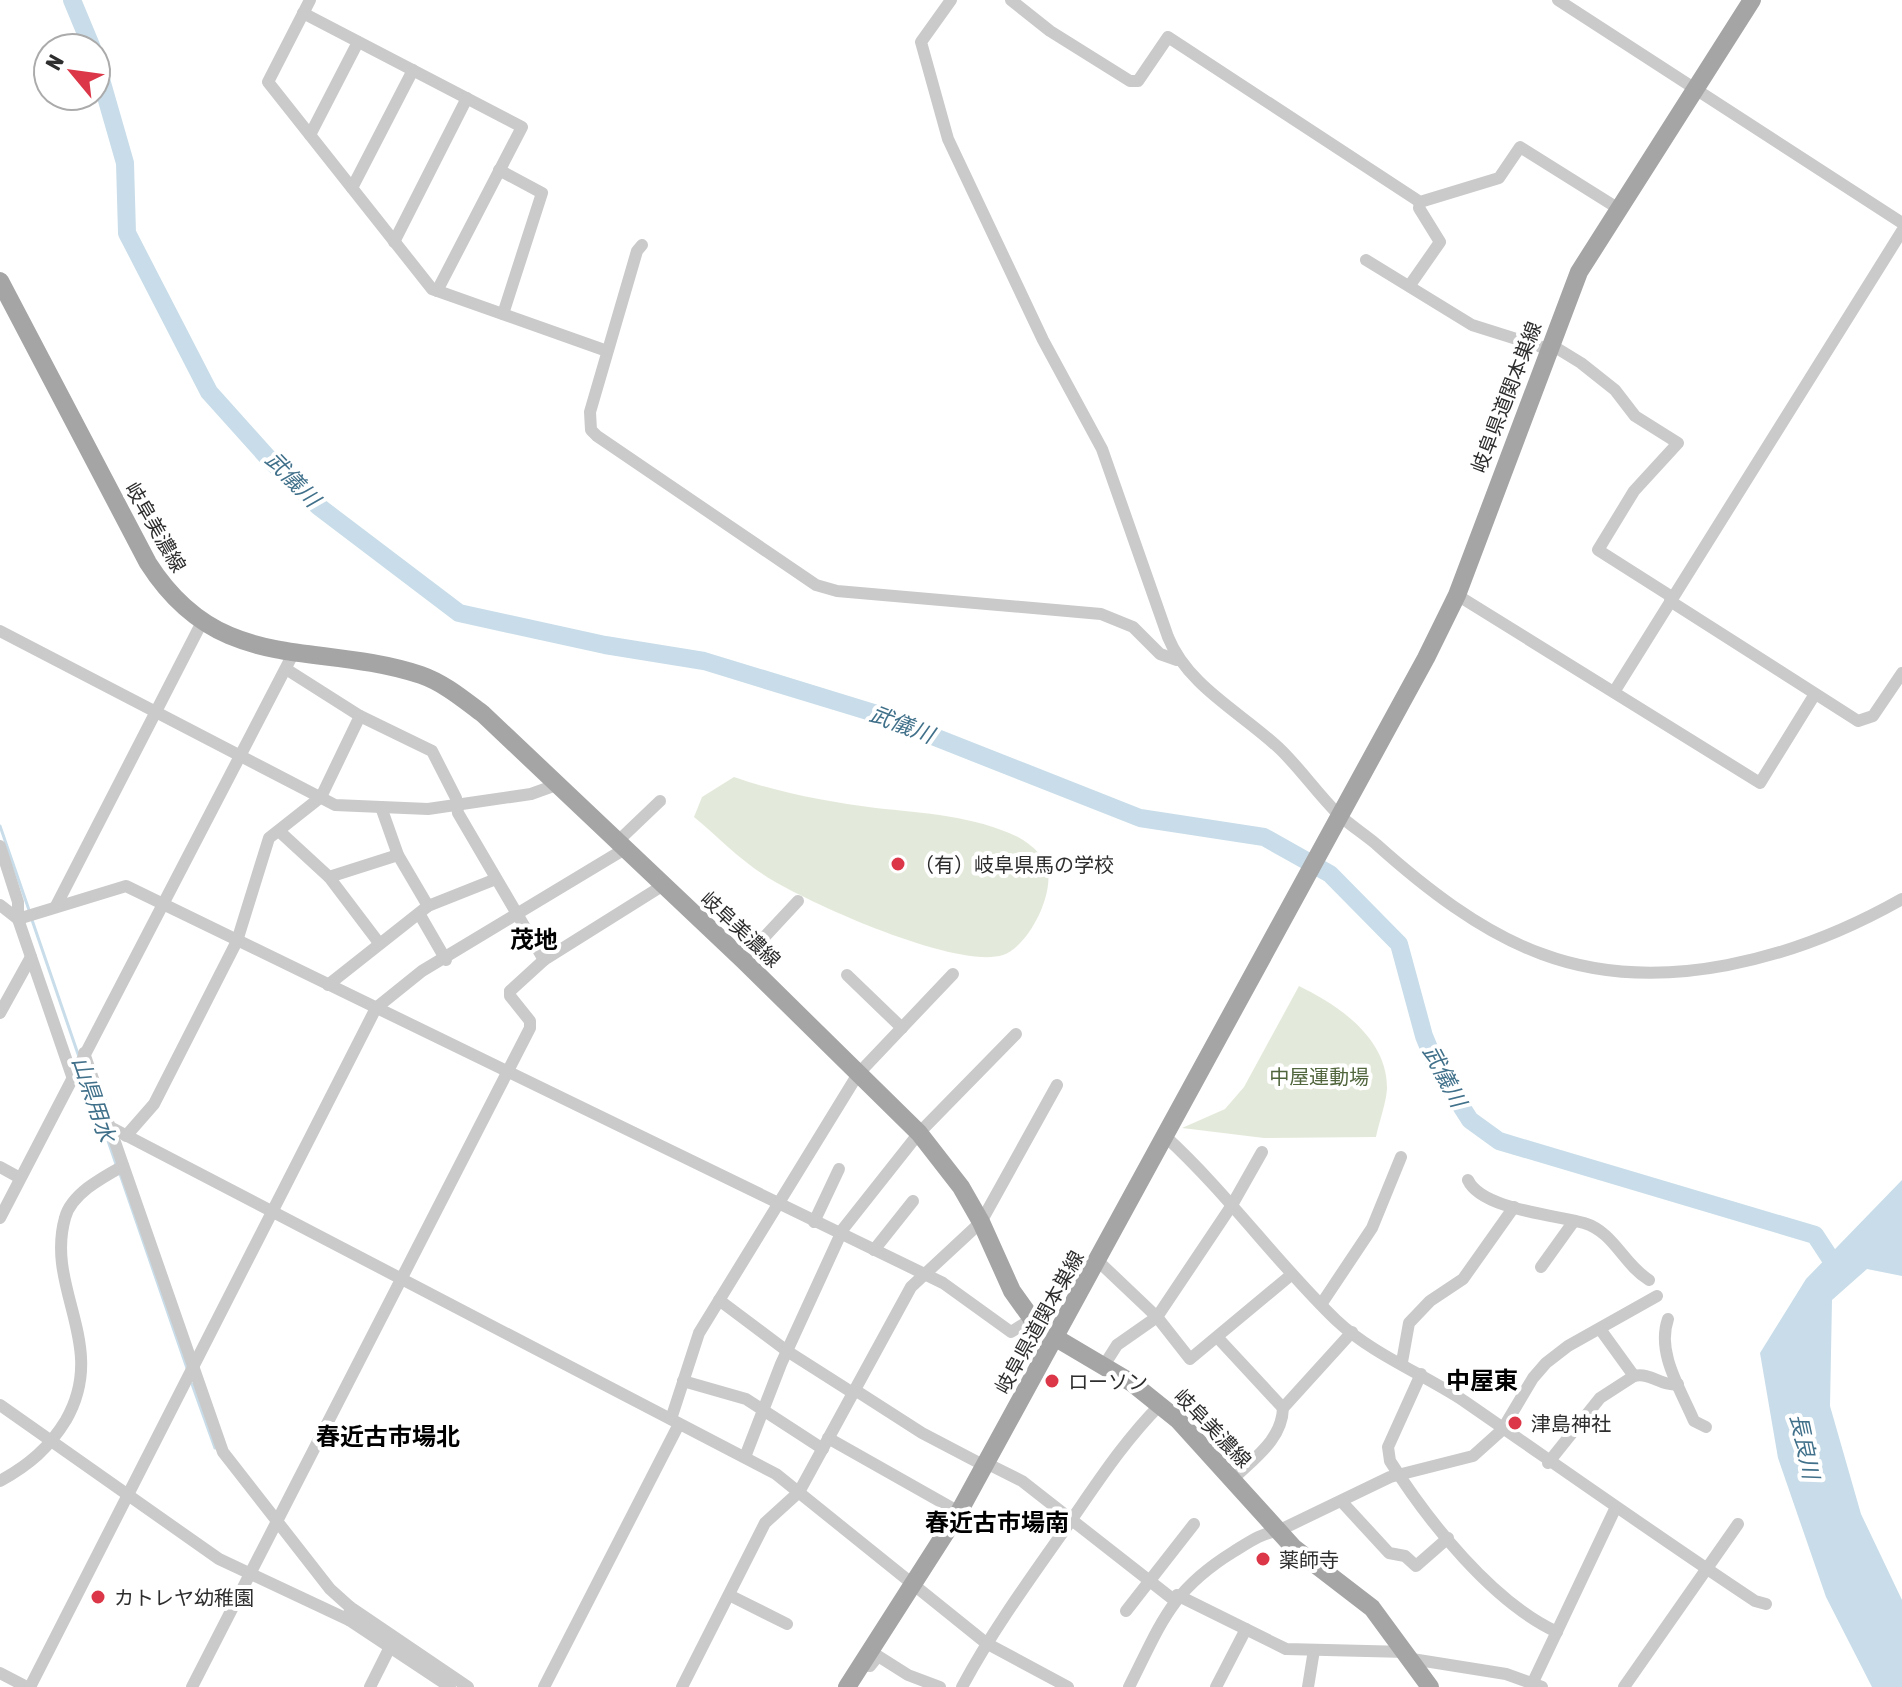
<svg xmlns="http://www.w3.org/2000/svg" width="1902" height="1687" font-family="'Asap Condensed','Noto Sans JP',sans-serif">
  <rect width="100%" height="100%" fill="#fff"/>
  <!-- green -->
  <g fill="#e4eadb">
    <path d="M734,777C780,793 828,802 876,808C923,813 975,816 1018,837C1029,843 1044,855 1047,867C1055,893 1029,946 1003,955C957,970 805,902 764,875C739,859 717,836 694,817L702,797Z"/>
    <path d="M1299,986C1338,1005 1388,1038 1387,1089C1386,1104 1379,1122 1376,1137L1264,1138L1182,1128L1225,1109L1244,1087Z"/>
  </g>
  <!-- water -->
  <polygon fill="#c8dde9" points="1902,1180 1902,1276 1867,1269 1832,1300 1830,1406 1861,1514 1902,1600 1902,1687 1872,1687 1826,1597 1778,1458 1760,1353 1806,1279"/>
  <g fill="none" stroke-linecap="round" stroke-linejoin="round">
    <!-- stream -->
    <g stroke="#c8dde9" stroke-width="3">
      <polyline points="0,826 29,910"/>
      <polyline points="31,917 79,1057"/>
      <polyline points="83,1068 117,1167"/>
      <polyline points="120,1174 188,1371"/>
      <polyline points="192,1384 215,1448"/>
    </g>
    <!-- river -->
    <g stroke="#c8dde9" stroke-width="18">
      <polyline points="72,0 92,48"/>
      <polyline points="96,62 125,163 127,233 209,392 270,460 318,506 459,613 605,645 704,661 874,713 1140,818 1264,837 1330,874 1399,944 1424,1036 1438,1070 1470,1120 1499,1141 1815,1235 1834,1264"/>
    </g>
    <!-- minor -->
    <g stroke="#cacaca" stroke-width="12">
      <polyline points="310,0 268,82 432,289 607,351"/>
      <path d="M951,0L921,42L948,139L1043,340L1102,449L1168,637C1188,687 1244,714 1282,751C1302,771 1318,794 1338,814C1350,825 1364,834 1376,844C1424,887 1481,932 1542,954C1660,998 1798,958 1902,899"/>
      <polyline points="1011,0 1050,31 1130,81 1138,81 1168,37 1420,202 1499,178 1520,147 1619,209"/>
      <polyline points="1558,0 1902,223"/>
      <polyline points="303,13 522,127 437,291"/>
      <polyline points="310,135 358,42"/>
      <polyline points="499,170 542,193 503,314"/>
      <polyline points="352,188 413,70"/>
      <polyline points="394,242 467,98"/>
      <polyline points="642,245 637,251 590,412 591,430 597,436 816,585 837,591 1101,614 1133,627 1160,654 1177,660"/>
      <polyline points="1366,260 1472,325 1548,349"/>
      <polyline points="1410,285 1440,242 1419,208 1420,202"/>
      <polyline points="1550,344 1581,363 1615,390 1635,416 1678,443 1634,491 1598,550 1672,597"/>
      <polyline points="1457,595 1760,783 1815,694"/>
      <polyline points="1670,601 1858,721 1873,716 1902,673"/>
      <polyline points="0,631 335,805 428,809 531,794 556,785"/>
      <polyline points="286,669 360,716 432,751 456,798 458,813 544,960"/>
      <polyline points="1614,692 1902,231"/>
      <polyline points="381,807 398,855 428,906"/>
      <polyline points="279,831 329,877 379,943"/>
      <polyline points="616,843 660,801"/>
      <polyline points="0,846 18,902 18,919 72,1076"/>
      <polyline points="329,877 398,855"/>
      <polyline points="0,905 18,919"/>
      <polyline points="56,906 202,622"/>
      <polyline points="420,915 446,960"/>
      <polyline points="18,919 126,886 943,1283 1011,1332 1032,1319"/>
      <polyline points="743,960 798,901"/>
      <polyline points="847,975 902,1028"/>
      <polyline points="328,985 428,906 496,879"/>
      <polyline points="0,1013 31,957"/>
      <polyline points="84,1053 223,1452 330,1589 350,1607 349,1620"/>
      <polyline points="110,1127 776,1474 986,1643 1068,1687"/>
      <polyline points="126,1136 154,1104 237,941 269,838 321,797 360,716"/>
      <path d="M1166,1137C1228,1194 1276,1262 1336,1320C1372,1354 1423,1374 1464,1401C1561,1468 1657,1536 1755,1601L1766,1604"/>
      <polyline points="0,1167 20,1178"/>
      <path d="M1468,1180C1481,1209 1555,1215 1584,1223C1614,1232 1623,1264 1649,1280"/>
      <polyline points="0,1218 293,654"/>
      <polyline points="814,1222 839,1169"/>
      <polyline points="874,1250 913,1201"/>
      <polyline points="1098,1261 1157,1317 1232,1205 1262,1152"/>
      <polyline points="1541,1267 1574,1221"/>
      <polyline points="719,1300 787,1351 853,1393"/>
      <polyline points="1322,1303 1372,1228 1401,1157"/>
      <path d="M1668,1319C1656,1353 1681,1390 1694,1421L1706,1427"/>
      <polyline points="1218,1338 1283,1408"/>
      <polyline points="1402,1362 1409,1323 1430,1301 1463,1279 1514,1207"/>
      <polyline points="1103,1367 1117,1345 1157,1317 1190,1359 1291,1275"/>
      <path d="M1421,1374L1388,1447L1390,1461C1428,1521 1492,1602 1557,1632"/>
      <path d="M1634,1376C1651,1372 1662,1387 1678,1384"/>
      <polyline points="683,1381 746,1399 823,1449"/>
      <polyline points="855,1390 922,1433 985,1466"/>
      <polyline points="0,1405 219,1559 349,1620 450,1687"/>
      <polyline points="671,1419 699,1333 858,1074 953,974"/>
      <polyline points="828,1438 959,1512"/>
      <polyline points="745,1457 781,1364 843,1229 919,1133 1016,1034"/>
      <polyline points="986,1463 1022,1481 1174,1600"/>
      <polyline points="1548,1463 1600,1398 1634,1376 1600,1329"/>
      <path d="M1232,1480C1254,1458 1282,1440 1283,1408L1352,1332"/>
      <path d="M0,1481C29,1465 49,1448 66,1420C109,1345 45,1289 65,1218C71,1194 103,1177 123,1166"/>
      <polyline points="1342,1502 1389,1553 1405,1556 1416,1566 1448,1538"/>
      <polyline points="729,1595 787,1624"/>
      <polyline points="1177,1595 1286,1649 1407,1652"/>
      <polyline points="350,1607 468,1687"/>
      <polyline points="1126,1611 1194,1524"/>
      <polyline points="1412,1659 1506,1674 1542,1687"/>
      <polyline points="863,1665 870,1666 878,1656 908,1675 940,1687"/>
      <polyline points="0,1673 27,1687"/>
      <polyline points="1533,1682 1615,1509"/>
      <polyline points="30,1687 376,1008 422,971 623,850"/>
      <polyline points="192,1687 530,1028 530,1021 510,996 510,991 544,960 662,886"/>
      <polyline points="370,1687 390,1647"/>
      <polyline points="544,1687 679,1424"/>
      <polyline points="682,1687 765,1523 799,1492 911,1287 981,1222 1057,1085"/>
      <path d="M962,1687C991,1633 1027,1583 1063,1532C1094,1488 1122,1443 1160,1405"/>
      <path d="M1129,1687C1161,1624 1170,1591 1233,1552C1248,1543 1261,1533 1278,1531L1390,1477L1473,1456L1502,1430L1533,1378L1546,1363L1568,1346L1657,1296"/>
      <polyline points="1216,1687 1246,1629"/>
      <polyline points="1308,1687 1314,1650"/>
      <polyline points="1624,1687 1738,1524"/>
    </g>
    <!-- primary -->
    <g stroke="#a5a5a5" stroke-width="18">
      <path d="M0,281L148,563C220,676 314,640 421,675C444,683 463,699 483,714L743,960L919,1133L961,1187L981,1222L1012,1291L1032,1319L1056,1338L1132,1383L1178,1420L1294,1548L1372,1608L1430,1687"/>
      <polyline points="847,1687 959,1512 1426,658 1457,595 1579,272 1752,0"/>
    </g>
  </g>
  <!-- markers -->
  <g fill="#dc3748" stroke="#fff" stroke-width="3">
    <circle cx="898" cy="864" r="8"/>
    <circle cx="1052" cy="1381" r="8"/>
    <circle cx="1515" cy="1423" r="8"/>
    <circle cx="1263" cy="1559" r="8"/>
    <circle cx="98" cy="1597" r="8"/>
  </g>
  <g text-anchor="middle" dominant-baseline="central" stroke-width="8" stroke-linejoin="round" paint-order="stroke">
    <!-- street labels -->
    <g font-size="20" fill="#2d2d2d" stroke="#fff">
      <text transform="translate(1506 397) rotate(-69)">岐阜県道関本巣線</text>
      <text transform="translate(156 527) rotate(60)">岐阜美濃線</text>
      <text transform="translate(741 929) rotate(43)">岐阜美濃線</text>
      <text transform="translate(1039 1322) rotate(-61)">岐阜県道関本巣線</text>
      <text transform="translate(1213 1428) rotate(46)">岐阜美濃線</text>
    </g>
    <!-- poi labels -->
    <g font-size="20" fill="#2d2d2d" stroke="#fff" text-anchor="start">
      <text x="914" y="864">（有）岐阜県馬の学校</text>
      <text x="1068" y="1381">ローソン</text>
      <text x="1531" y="1423">津島神社</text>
      <text x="1279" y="1559">薬師寺</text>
      <text x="114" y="1597">カトレヤ幼稚園</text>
    </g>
    <!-- park labels -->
    <g font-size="20" fill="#51663d" stroke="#fff">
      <text x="1319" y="1076">中屋運動場</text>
    </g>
    <!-- water labels -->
    <g font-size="22" font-style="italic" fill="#40708a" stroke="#fff">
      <text transform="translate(293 479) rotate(46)">武儀川</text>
      <text transform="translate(902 724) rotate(21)">武儀川</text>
      <text transform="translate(1445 1076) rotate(62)">武儀川</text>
      <text transform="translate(94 1099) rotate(71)">山県用水</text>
      <text transform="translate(1805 1446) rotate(78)">長良川</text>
    </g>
    <!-- quarter labels -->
    <g font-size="24" font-weight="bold" fill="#000" stroke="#fff">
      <text x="534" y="939">茂地</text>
      <text x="1482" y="1380">中屋東</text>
      <text x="388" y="1436">春近古市場北</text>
      <text x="997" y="1522">春近古市場南</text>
    </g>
  </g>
  <!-- north arrow -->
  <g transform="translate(72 72) rotate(299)"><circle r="38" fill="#ffffff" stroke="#ababab" stroke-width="2"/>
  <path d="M0-6L14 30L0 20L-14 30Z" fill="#dc3748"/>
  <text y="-12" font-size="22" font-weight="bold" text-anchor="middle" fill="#2d2d2d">N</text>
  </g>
</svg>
